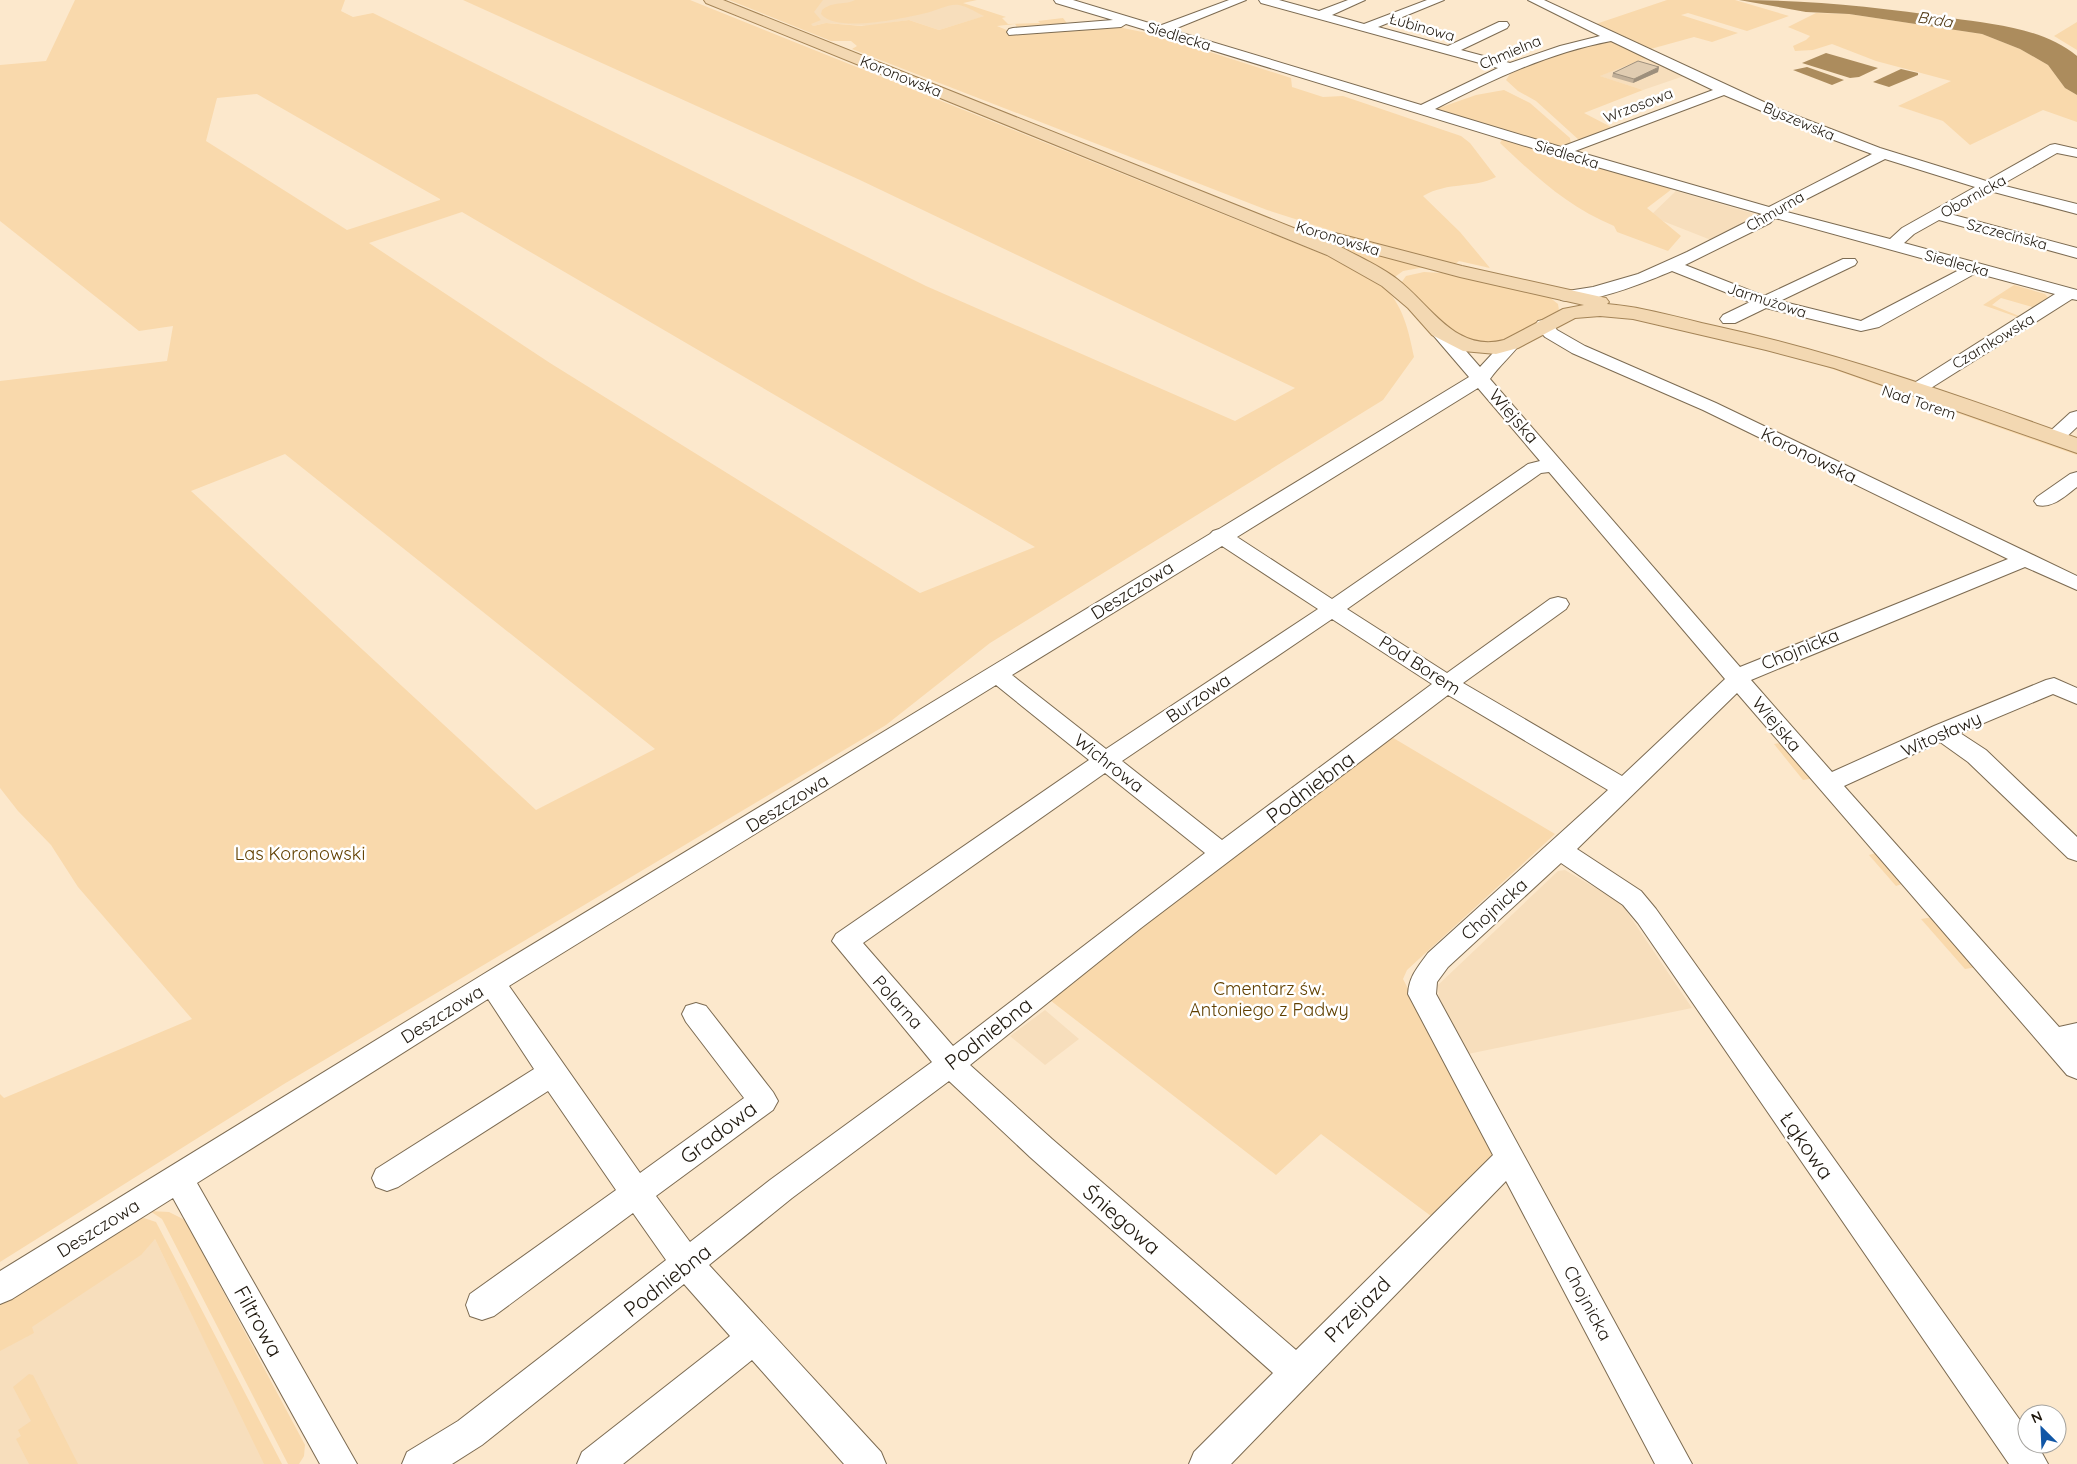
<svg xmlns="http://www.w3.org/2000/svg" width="2077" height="1464" font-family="Quicksand,sans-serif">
  <rect width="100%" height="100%" fill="#fce8cc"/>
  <!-- built -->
  <g fill="#f7debc">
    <polygon points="808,0 974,0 960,3 985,16 939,30 909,20 868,26 826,23 813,26 805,22"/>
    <polygon points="1653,58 1687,75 1643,90 1599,76 1641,60"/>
    <polygon points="1676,191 1758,215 1711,240 1650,216"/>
    <polygon points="1565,870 1621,903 1692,1008 1468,1054 1439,998 1438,985 1558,871"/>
    <polygon points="1045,1010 1079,1039 1045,1065 1010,1036"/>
    <polygon points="155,1239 265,1464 0,1464 0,1334"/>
  </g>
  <!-- green -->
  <g fill="#f9d9ac" fill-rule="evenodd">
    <path d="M75,0H345L341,11L353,17L373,13L926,286L1235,421L1295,388L860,180L463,0H690L1332,258C1347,266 1371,275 1383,286C1403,304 1409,332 1414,357L1383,400L990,643L886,725L284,1084L0,1262V1094L4,1098L192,1019L78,887L51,845L18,811L0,788V381L167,361L173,326L139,331L0,221V65L46,61ZM257,94L440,199V200L347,230L206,141L217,98ZM462,212L1035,547L920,593L550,363L369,243ZM285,454L655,749L536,810L191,491Z"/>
    <path d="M729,0H823L814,12L821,20L811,24L813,26L826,23L862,26L909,20L939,30L984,16C977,13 967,6 959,5C950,3 935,11 926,13C909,17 837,34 821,14L822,10C832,1 847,5 855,0H977L963,3L1006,17L1002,18L1008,24L1040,23L1038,21L1063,18L1069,26L1019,29L1015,24L997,26L1009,31L1124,25L1123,28L1157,35L1291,78L1292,87L1323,97L1343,96L1461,136L1470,143L1496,177C1473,189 1449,181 1423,196L1460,232L1490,268L1459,261L1454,265L1364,241L1267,210L852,49L857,46L851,41H831Z"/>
    <polygon points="1667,0 1735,0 1789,16 1747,31 1688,13 1681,15 1738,33 1712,42 1694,37 1647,50 1593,25"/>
    <polygon points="1816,13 1849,14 1982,34 2020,49 2048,65 2065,88 2077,95 2077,122 2043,110 1970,145 1943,121 1898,106 1951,81 1876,61 1832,44 1813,50 1795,51 1793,46 1806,40 1810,36 1788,27"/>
    <polygon points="2077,22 2077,50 2054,36"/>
    <polygon points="1604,42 1616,42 1653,58 1641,60 1600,76 1643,90 1584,113 1613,128 1579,140 1536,101 1518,91 1506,80 1510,74 1556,52"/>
    <polygon points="1504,90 1530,103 1570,138 1571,144 1558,146 1436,109 1476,95"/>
    <path d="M1503,138L1672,189L1647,208L1681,236L1668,251L1617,232L1614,226C1568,207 1536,177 1500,143Z"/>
    <polygon points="1263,217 1425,267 1403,271 1392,279"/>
    <polygon points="1424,272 1443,273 1548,296 1558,304 1559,310 1505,343 1461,341 1401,283 1406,276"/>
    <polygon points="2014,285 2045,294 2050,300 2036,308 2001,298 1992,305 2019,316 2017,317 1983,305"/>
    <polygon points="1786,351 2077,449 2077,455 1787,353"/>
    <polygon points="1390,736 1555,834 1407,970 1403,979 1496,1155 1435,1219 1321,1134 1276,1175 1046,997"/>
    <polygon points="1786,742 1815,778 1803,780 1774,744"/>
    <polygon points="1876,853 1905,883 1896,886 1869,855"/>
    <polygon points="1933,917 1977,967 1965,969 1921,919"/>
    <polygon points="150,1211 169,1212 185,1220 305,1445 304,1456 299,1464 288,1464 162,1219"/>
    <polygon points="144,1218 156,1222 282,1464 264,1464 155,1239 141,1255 32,1327 34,1333 0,1351 0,1302 137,1219"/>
    <polygon points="29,1374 33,1375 78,1464 29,1464 16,1439 21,1436 18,1430 31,1421 13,1387"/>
  </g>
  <!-- water -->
  <g fill="#ac8c5d">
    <path d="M1739,0C1812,0 1879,7 1951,18C1993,24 2043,28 2077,56V95L2065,88L2048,65L2020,49L1982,34L1849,14L1806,12Z"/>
    <polygon points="1826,53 1878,68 1859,77 1850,78 1802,63"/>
    <polygon points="1807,67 1844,80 1832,85 1793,70"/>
    <polygon points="1901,69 1918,73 1918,75 1889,87 1873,82"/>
  </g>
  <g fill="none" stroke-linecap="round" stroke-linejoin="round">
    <defs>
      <g id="minor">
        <path d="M1054,0H1073L1159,26L1229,0H1246L1172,30L1421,105L1498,68L1261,3L1259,0H1279L1319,11L1348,0H1365L1332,15L1364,24L1427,0H1444L1378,27L1448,46L1499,22H1507L1509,25L1507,28L1461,50L1510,63L1560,46L1600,36L1528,0H1544L1779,109L1880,148L1980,179L1986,181L2050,145L2055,144L2077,149V157L2057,153L2001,185L2077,204V214L1990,191L1950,214L2077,248V258L1939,220L1914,234L1904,243L2077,290V300L2072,299L1923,393H1911L1908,389L1911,385L2055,294L1976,273L1879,327L1861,331L1766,308L1735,323H1723L1720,319L1723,315L1750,302L1672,271C1646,282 1588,306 1561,300L1559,296L1561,292L1593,287L1638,274L1687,252L1762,214L1555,155L1126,24L1121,27L1009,35L1007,32L1009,29L1013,28L1113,20L1056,3ZM1611,41L1713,90L1561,147L1435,109C1491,80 1548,53 1611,41ZM1724,95L1804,129L1872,154L1769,207L1575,151ZM1885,159L1975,187L1902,228L1890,239L1783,211ZM1775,218L1961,269L1861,321L1780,301L1855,265L1857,262L1855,259H1843L1764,296L1685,265L1770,223Z"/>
        <path d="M1544,320L1550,321L1557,330L1585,346L1716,403L2077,576V590L2025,567L1751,680L1832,772L1934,726L2046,680L2054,678L2077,688V704L2053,694L1960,733L1986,750L2077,837V861L2068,858L1968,762L1940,742L1844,786L2059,1027L2077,1023V1079L2067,1075L1737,693L1577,849L1641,891L1656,909L2027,1430V1444H2037L2048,1464H2009L1638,923L1623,905L1561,863L1448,967L1437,982L1436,994L1692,1464H1655L1506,1181L1231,1464H1189L1194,1452L1273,1373L1030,1157L949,1081L792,1198L709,1265L881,1452L886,1464H844L752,1360L623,1464H577L582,1452L730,1336L684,1284L482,1445L452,1464H402L407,1452L458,1421L666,1260L633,1213L494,1316L482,1320L470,1316L466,1305L470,1294L616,1190L548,1091L398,1187L387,1191L376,1187L372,1178L376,1169L534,1069L488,999L197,1183L357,1464H320L173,1198L12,1299L0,1304V1271L482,975L1210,534L1213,531L1219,529L1469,377L1433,335L1430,331L1433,327H1445L1480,367L1505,340H1517L1520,344C1511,356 1499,366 1490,379L1740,667L2008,559L1703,410L1572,353L1545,337L1535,325L1538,321ZM1478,388L1540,461L1528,464L1332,599L1237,537ZM1549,472L1725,679L1622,776L1463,683L1566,609L1569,604L1566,599L1558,597L1550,599L1447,673L1347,609L1541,473ZM1222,546L1318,609L1106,749L1012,675ZM1332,619L1432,684L1222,840L1122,761ZM996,685L1089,760L836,934L832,941L932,1062L770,1180L690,1242L656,1196L773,1110L778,1101L773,1092L706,1006L696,1003L686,1006L682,1014L686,1022L744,1098L640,1173L509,986ZM1448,695L1608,790L1428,953C1418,967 1409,976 1408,994L1493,1155L1296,1350L1052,1139L970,1065L1141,928ZM1105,773L1205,853L953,1046L863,943Z"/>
        <polygon points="2077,411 2077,427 2061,442 2047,442 2044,438 2047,434 2070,413"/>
        <path d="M2077,472V487C2065,496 2052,509 2037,505L2034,501L2037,497L2070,474Z"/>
      </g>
      <path id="major" d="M704,0H723L1341,247C1359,257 1380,266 1397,279C1431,305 1455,353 1504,340L1563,309L1584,305L1460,277L1329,242L1326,238L1329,234L1335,233L1462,266L1606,298L1609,302L1607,304C1644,307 1679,318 1715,326C1839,353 1957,395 2077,438V453L1834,368L1766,350L1633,319L1600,316L1575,318L1518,348L1496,354L1463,351L1432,335L1408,308L1382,286L1327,255L706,3Z"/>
    </defs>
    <!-- minor casing -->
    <use href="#minor" stroke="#7c6b52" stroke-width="2"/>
    <!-- major casing -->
    <use href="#major" stroke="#a48457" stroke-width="2"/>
    <!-- minor -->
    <use href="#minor" fill="#fff" fill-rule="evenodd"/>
    <!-- major -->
    <use href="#major" fill="#f3d8b2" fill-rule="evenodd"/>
  </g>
  <!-- wall -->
  <polygon fill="#c1af98" points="1659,67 1658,72 1633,83 1612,77 1613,73"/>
  <!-- shaded-wall -->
  <polygon fill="#9d8f7c" points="1659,67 1658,72 1633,83 1634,79"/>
  <!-- building -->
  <polygon fill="#e0ccb1" stroke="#9d8f7c" points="1638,61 1659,67 1634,79 1613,73"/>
  <g text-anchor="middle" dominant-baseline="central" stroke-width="5" stroke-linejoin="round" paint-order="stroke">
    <!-- far-street labels -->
    <g font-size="15" fill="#1f180e" stroke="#fff">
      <text transform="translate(1422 27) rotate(16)">Łubinowa</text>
      <text transform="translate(1179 36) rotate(17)">Siedlecka</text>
      <text transform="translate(1510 52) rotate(-23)">Chmielna</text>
      <text transform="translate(901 76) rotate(22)">Koronowska</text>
      <text transform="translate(1638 105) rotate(-21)">Wrzosowa</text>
      <text transform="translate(1799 121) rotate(23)">Byszewska</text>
      <text transform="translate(1567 154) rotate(17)">Siedlecka</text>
      <text transform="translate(1973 196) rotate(-29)">Obornicka</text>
      <text transform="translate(1775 211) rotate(-30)">Chmurna</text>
      <text transform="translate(2007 234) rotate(15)">Szczecińska</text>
      <text transform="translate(1338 238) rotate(17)">Koronowska</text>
      <text transform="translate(1957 263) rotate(15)">Siedlecka</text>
      <text transform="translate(1767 300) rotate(18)">Jarmużowa</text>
      <text transform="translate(1993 341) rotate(-31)">Czarnkowska</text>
      <text transform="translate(1919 402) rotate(19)">Nad Torem</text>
    </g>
    <!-- far-water labels -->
    <g font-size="16" font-style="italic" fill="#513913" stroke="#fff">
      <text transform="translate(1935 19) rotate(9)">Brda</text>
    </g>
    <!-- street labels -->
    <g font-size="18" fill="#1f180e" stroke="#fff">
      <text transform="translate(1514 416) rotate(49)">Wiejska</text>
      <text transform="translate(1809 455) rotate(26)">Koronowska</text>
      <text transform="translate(1132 590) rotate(-32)">Deszczowa</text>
      <text transform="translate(1800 649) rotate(-22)">Chojnicka</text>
      <text transform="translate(1420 665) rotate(33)">Pod Borem</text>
      <text transform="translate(1198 698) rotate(-34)">Burzowa</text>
      <text transform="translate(1777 724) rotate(50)">Wiejska</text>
      <text transform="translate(1941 734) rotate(-24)">Witosławy</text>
      <text transform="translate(1109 763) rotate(38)">Wichrowa</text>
      <text transform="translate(787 803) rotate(-32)">Deszczowa</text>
      <text transform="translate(1494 909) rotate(-42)">Chojnicka</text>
      <text transform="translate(898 1002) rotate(48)">Polarna</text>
      <text transform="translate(442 1014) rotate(-32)">Deszczowa</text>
      <text transform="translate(98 1228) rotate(-32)">Deszczowa</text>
      <text transform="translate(1588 1303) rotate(62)">Chojnicka</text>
    </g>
    <!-- park labels -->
    <g font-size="18" fill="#614001" stroke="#fff">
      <text x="300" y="853">Las Koronowski</text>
      <text x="1269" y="988">Cmentarz św.<tspan x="1269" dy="21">Antoniego z Padwy</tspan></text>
    </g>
    <!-- near-street labels -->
    <g font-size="21" fill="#1f180e" stroke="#fff">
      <text transform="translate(1310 787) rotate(-37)">Podniebna</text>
      <text transform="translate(988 1033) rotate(-38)">Podniebna</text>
      <text transform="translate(718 1132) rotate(-37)">Gradowa</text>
      <text transform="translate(1807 1145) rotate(55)">Łąkowa</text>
      <text transform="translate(1122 1219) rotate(41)">Śniegowa</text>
      <text transform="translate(667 1280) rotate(-38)">Podniebna</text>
      <text transform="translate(1357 1309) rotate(-45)">Przejazd</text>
      <text transform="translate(259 1321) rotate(61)">Filtrowa</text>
    </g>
  </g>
  <!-- north arrow -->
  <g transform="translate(2042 1429) rotate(336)"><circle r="24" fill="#ffffff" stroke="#a5a39f"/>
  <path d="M0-4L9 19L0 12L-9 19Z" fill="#1056a6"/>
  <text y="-8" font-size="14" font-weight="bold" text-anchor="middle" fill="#1f180e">N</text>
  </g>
</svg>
